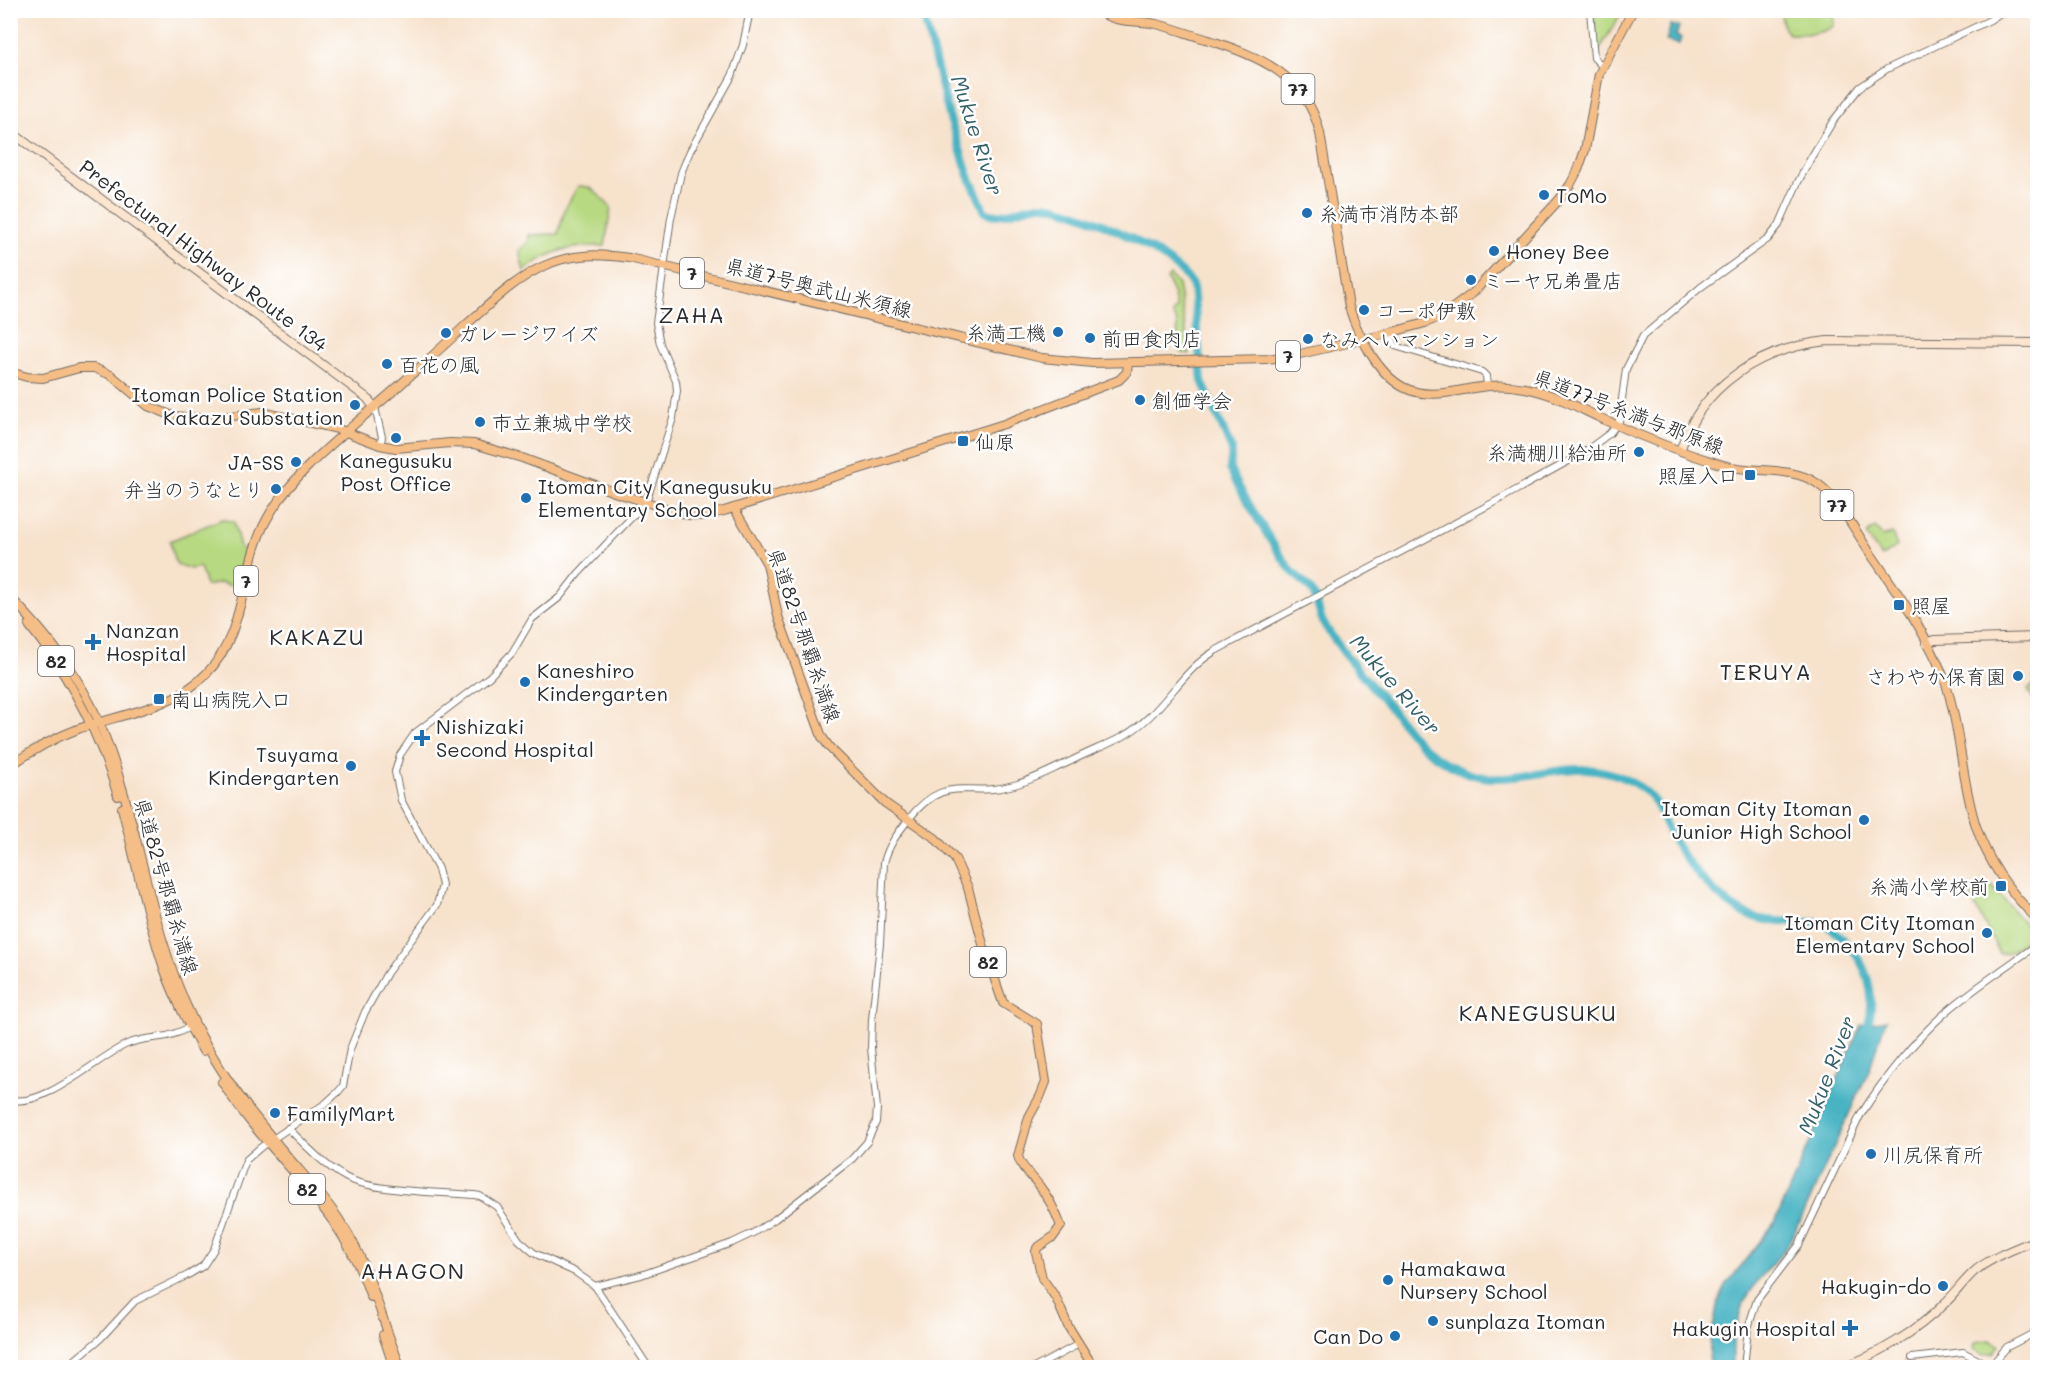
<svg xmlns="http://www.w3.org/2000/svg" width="2048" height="1378" font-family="Mali,'Klee One',sans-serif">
  <rect width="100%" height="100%" fill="#fff"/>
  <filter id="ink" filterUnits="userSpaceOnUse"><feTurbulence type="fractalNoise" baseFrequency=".0167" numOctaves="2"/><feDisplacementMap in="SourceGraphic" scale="12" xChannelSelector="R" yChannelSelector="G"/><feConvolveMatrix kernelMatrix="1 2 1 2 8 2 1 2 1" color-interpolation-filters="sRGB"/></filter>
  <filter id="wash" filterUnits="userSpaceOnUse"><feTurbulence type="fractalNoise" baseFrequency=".008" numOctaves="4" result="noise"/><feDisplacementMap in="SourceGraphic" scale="24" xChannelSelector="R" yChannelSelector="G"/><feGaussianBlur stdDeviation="1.35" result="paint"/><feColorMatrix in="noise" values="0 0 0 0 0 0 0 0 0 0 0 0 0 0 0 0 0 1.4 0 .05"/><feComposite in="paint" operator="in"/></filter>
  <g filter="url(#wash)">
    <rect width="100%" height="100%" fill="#f7e2cc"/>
    <!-- green -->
    <g fill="#b7d981" stroke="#718256" stroke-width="1.5">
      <polygon points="1593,11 1620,11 1622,12 1598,52"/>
      <path d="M1780,11H1833L1834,25C1824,35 1803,34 1789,34L1784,29Z"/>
      <path d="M578,186C595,185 599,198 611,207L605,246C572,246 551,249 524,271L519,251L529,241V235L558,234L565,209Z"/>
      <polygon points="1170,275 1178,285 1190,354 1182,353 1178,341 1177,322 1172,314 1176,308 1174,296 1167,279"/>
      <polygon points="222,519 234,522 240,548 248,550 237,584 233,586 220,583 206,586 200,567 191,569 178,565 174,560 170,541"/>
      <polygon points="1875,528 1883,537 1892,533 1897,546 1882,557 1866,535"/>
      <polygon points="2037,675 2037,705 2028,690 2035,683 2033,679"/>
      <polygon points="1986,884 1992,886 2031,931 2030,937 2008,953 2000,954 1972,900 1972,896 1981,886"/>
      <polygon points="1990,1340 1999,1345 1993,1353 1983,1355 1974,1349 1975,1342"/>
    </g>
    <!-- water -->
    <g fill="#46b3c3" stroke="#386f77" stroke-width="1.5">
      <polygon points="1671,25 1679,27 1676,36 1681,38 1679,44 1666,41"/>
      <polygon points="1886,1020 1869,1070 1798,1226 1783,1252 1759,1279 1743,1303 1733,1341 1733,1367 1709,1367 1710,1343 1717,1305 1726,1285 1775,1222 1861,1025"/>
    </g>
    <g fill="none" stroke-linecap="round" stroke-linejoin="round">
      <!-- river -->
      <path stroke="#46b3c3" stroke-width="8" d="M922,10L950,119L969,176L985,212C1002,221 1024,204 1043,205C1076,207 1180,256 1193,287L1202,381L1232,450L1230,469L1234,478C1252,509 1269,541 1291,570C1297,577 1305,582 1311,590C1318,600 1318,613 1324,624C1341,651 1361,674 1382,698C1398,715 1409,736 1428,751C1443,762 1463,774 1483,777C1527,783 1569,759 1613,774C1627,778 1647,789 1655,802C1662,814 1666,828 1673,840C1685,861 1709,889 1728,903C1753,922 1770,921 1799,922C1807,922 1815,921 1822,924C1835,928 1846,942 1854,952C1871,974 1876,1005 1866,1031"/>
    </g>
  </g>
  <g filter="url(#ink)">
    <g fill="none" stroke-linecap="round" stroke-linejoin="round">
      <defs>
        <g id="tertiary">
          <polyline points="1590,10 1594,58 1602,66"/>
          <polyline points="1390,333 1395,346 1482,372 1486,376 1487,386"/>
          <polyline points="375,408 382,437 380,445"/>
          <path d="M10,1099C41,1110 96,1059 125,1045C137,1039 149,1039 161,1037C172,1036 182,1031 192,1026"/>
          <path d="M288,1128C305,1145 324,1165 345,1177C372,1192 441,1192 474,1195L480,1196L497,1207L519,1240L534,1253L575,1272L595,1286L649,1368"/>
          <path d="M595,1286L641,1275L732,1243L753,1233L775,1219L852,1159L867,1142L876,1122L877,1108L871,1048L872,1019L880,944L884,863C888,846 897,834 908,820C946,771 966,799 1014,785C1033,780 1051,770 1069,762C1086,753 1105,746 1122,737C1164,714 1176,675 1215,651L1502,498L1583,453L1610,433L1619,421L1626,369L1643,336L1701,287L1768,239L1779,225L1798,182L1812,156L1833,121L1860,87L1887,69L1990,20L2005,10"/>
          <polyline points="1912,1358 1963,1352 1990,1366"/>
          <polyline points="65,1368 100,1339 135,1301 188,1275 203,1266 214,1249 246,1160 261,1147 326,1103 338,1092 343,1086 350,1049 365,1012 387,973 437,905 442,885 438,869 401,800 395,772 400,755 415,733 489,677 512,653 532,619 560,597 578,574 646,502 673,418 677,391 676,381 660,344 656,323 671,218 681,173 690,151 732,76 743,45 750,10"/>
          <polyline points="1034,1368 1079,1344"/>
          <path d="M1744,1368L1748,1328L1757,1300L1799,1245L1860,1116C1884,1078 1912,1043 1945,1013C1974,988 2007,967 2038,944"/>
          <polyline points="1989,1368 2007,1347 2038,1331"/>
        </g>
        <g id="secondary">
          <polyline points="10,131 367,398 375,408"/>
          <path d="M1680,451C1701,385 1761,348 1827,341L2038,343"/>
          <polyline points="1926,643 1934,640 2038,637"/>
          <path d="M1840,1368C1878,1355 1916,1332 1945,1303C1956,1293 1964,1280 1976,1270C1994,1256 2017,1248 2038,1239"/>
        </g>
        <g id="primary">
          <path d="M1098,10C1117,25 1135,19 1156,24C1174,28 1191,35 1209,40C1260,57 1306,75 1320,133L1349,307C1358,335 1377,373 1403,387C1431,402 1461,388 1489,386C1501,385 1514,386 1525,388C1554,393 1580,409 1607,421C1644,438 1683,453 1723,465C1754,474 1791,465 1818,484C1837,497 1855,530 1868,550C1894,587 1932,641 1946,684C1961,730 1961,780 1976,826C1988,863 2010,893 2038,920"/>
          <polyline points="10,372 27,377 43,378 79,368 94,368 111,375 148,406 173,416 210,419 262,412 338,429 380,445 396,448 450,443 474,444 522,458 617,493 688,515 704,516 724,511 1004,424 1119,380 1127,372 1128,363"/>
          <path d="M734,508L767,564L778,616L822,737L830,748L885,803L935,838L955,859L968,888L984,948L1003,1003L1037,1024L1046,1082L1040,1097L1029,1117L1018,1156C1021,1169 1033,1176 1040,1187C1049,1198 1056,1213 1061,1226L1053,1237L1037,1248L1036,1252L1042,1278L1056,1298L1068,1326L1094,1368"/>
          <path d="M10,597C46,633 79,675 99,722C140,819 147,926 193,1020C217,1069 248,1110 283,1151C302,1174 324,1196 340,1221C371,1266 380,1318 401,1368"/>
          <path d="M29,625C70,676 99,733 118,796"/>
          <path d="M10,766C31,751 54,738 78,729C121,714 174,708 206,674C247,633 240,567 267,519C294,469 358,423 401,384C423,364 446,344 468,323C492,302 515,279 544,266C572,253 599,254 629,258L1042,358L1092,363L1268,359L1300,354L1378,336L1425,323L1442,316L1473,293L1559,200L1570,185L1578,170L1585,150L1599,74L1633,10"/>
          <path d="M122,808C136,861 146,916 164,968C174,997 188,1024 203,1051"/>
          <path d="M222,1082C254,1134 300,1173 334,1223C350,1246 362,1271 371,1297"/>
          <polyline points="383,1335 394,1368"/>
        </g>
      </defs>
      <!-- tertiary casing -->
      <use href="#tertiary" stroke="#726b63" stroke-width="8"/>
      <!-- secondary casing -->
      <use href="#secondary" stroke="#726b63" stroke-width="10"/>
      <!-- primary casing -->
      <use href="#primary" stroke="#726b63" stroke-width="10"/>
      <!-- tertiary -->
      <use href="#tertiary" stroke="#fff" stroke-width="6"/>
      <!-- secondary -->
      <use href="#secondary" stroke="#fbe5cf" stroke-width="8"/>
      <!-- primary -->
      <use href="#primary" stroke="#f6be87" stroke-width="8"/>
    </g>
  </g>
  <!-- markers -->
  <g fill="#1f6fb2" stroke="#fff" stroke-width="2">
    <circle cx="1544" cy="195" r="6"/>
    <circle cx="1307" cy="213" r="6"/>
    <circle cx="1494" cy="251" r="6"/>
    <circle cx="1471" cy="280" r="6"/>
    <circle cx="1364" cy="310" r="6"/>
    <circle cx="1058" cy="332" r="6"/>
    <circle cx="446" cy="333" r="6"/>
    <circle cx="1090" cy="338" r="6"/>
    <circle cx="1308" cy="339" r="6"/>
    <circle cx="387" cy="364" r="6"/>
    <circle cx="1140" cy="400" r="6"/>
    <circle cx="355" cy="405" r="6"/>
    <circle cx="480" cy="422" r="6"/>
    <circle cx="396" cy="438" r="6"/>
    <rect x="957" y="435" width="12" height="12" rx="3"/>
    <circle cx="1639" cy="452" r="6"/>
    <circle cx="296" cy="462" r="6"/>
    <rect x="1744" y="469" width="12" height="12" rx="3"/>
    <circle cx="276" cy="489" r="6"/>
    <circle cx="526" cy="498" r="6"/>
    <rect x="1893" y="599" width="12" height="12" rx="3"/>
    <path d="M90 633h6v6h6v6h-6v6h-6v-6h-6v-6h6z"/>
    <circle cx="2018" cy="676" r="6"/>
    <circle cx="525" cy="682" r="6"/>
    <rect x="153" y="693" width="12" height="12" rx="3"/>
    <path d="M419 729h6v6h6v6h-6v6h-6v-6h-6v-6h6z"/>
    <circle cx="351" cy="766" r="6"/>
    <circle cx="1864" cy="820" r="6"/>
    <rect x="1995" y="880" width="12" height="12" rx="3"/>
    <circle cx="1987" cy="933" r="6"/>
    <circle cx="275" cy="1113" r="6"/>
    <circle cx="1871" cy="1154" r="6"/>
    <circle cx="1388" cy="1280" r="6"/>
    <circle cx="1943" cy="1286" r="6"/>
    <circle cx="1433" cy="1321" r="6"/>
    <path d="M1847 1319h6v6h6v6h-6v6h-6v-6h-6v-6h6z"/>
    <circle cx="1395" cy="1336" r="6"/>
  </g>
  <g text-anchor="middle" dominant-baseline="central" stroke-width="5" stroke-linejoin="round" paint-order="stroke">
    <!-- shield labels -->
    <g fill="#fff" stroke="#6b6b6b" stroke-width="1.5">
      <rect x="1281.5" y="74" width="33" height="30" rx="4.5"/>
      <rect x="680" y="258" width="24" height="30" rx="4.5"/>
      <rect x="1276" y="341" width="24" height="30" rx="4.5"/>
      <rect x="1820.5" y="490" width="33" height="30" rx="4.5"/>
      <rect x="234" y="566" width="24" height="30" rx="4.5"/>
      <rect x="38" y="646" width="36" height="30" rx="4.5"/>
      <rect x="970" y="947" width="36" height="30" rx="4.5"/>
      <rect x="289" y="1174" width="36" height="30" rx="4.5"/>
    </g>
    <g font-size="18" font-weight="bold" fill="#2b2b2b">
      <text x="1298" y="89">77</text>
      <text x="692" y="273">7</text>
      <text x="1288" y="356">7</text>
      <text x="1837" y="505">77</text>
      <text x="246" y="581">7</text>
      <text x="56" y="661">82</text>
      <text x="988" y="962">82</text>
      <text x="307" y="1189">82</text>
    </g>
    <!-- poi labels -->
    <g font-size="20" fill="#2b2b2b" stroke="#fff" text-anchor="start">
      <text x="1556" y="195">ToMo</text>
      <text x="1319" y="213">糸満市消防本部</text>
      <text x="1506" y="251">Honey Bee</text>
      <text x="1483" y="280">ミーヤ兄弟畳店</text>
      <text x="1376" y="310">コーポ伊敷</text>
      <text x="1046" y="332" text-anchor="end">糸満工機</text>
      <text x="458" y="333">ガレージワイズ</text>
      <text x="1102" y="338">前田食肉店</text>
      <text x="1320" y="339">なみへいマンション</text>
      <text x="399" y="364">百花の風</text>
      <text x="343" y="394" text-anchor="end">Itoman Police Station<tspan x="343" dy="23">Kakazu Substation</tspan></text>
      <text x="1152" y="400">創価学会</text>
      <text x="492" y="422">市立兼城中学校</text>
      <text x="975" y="441">仙原</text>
      <text x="1627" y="452" text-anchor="end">糸満棚川給油所</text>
      <text x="396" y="460" text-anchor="middle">Kanegusuku<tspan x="396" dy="23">Post Office</tspan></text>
      <text x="284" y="462" text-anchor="end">JA-SS</text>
      <text x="1738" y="475" text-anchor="end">照屋入口</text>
      <text x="538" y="486">Itoman City Kanegusuku<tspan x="538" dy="23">Elementary School</tspan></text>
      <text x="264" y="489" text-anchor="end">弁当のうなとり</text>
      <text x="1911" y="605">照屋</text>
      <text x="106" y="630">Nanzan<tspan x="106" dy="23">Hospital</tspan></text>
      <text x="537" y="670">Kaneshiro<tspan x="537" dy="23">Kindergarten</tspan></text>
      <text x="2006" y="676" text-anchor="end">さわやか保育園</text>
      <text x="171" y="699">南山病院入口</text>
      <text x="436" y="726">Nishizaki<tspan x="436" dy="23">Second Hospital</tspan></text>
      <text x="339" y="754" text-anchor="end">Tsuyama<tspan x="339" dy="23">Kindergarten</tspan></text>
      <text x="1852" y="808" text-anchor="end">Itoman City Itoman<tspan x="1852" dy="23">Junior High School</tspan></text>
      <text x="1989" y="886" text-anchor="end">糸満小学校前</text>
      <text x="1975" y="922" text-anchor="end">Itoman City Itoman<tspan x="1975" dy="23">Elementary School</tspan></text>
      <text x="287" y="1113">FamilyMart</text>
      <text x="1883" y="1154">川尻保育所</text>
      <text x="1400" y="1268">Hamakawa<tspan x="1400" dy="23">Nursery School</tspan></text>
      <text x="1931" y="1286" text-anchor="end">Hakugin-do</text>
      <text x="1445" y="1321">sunplaza Itoman</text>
      <text x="1836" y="1328" text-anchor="end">Hakugin Hospital</text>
      <text x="1383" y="1336" text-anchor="end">Can Do</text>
    </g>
    <!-- street labels -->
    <g font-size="20" fill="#2b2b2b" stroke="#fff">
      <text transform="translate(204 255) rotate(37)">Prefectural Highway Route 134</text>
      <text transform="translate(819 287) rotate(14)">県道7号奥武山米須線</text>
      <text transform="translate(1629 411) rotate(21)">県道77号糸満与那原線</text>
      <text transform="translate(805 635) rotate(71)">県道82号那覇糸満線</text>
      <text transform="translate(167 886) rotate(74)">県道82号那覇糸満線</text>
    </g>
    <!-- water labels -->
    <g font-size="21" font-style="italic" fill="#366168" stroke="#fff">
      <text transform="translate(978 135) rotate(72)">Mukue River</text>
      <text transform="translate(1396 684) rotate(49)">Mukue River</text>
      <text transform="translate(1826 1075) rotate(-69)">Mukue River</text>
    </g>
    <!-- quarter labels -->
    <g font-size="22" letter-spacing="1.5" fill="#2b2b2b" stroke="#fff">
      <text x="692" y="314">ZAHA</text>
      <text x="317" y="636">KAKAZU</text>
      <text x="1766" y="671">TERUYA</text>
      <text x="1538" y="1012">KANEGUSUKU</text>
      <text x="413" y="1270">AHAGON</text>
    </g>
  </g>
  <!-- margin -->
  <rect width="2048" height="1378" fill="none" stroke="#fff" stroke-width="36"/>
</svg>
